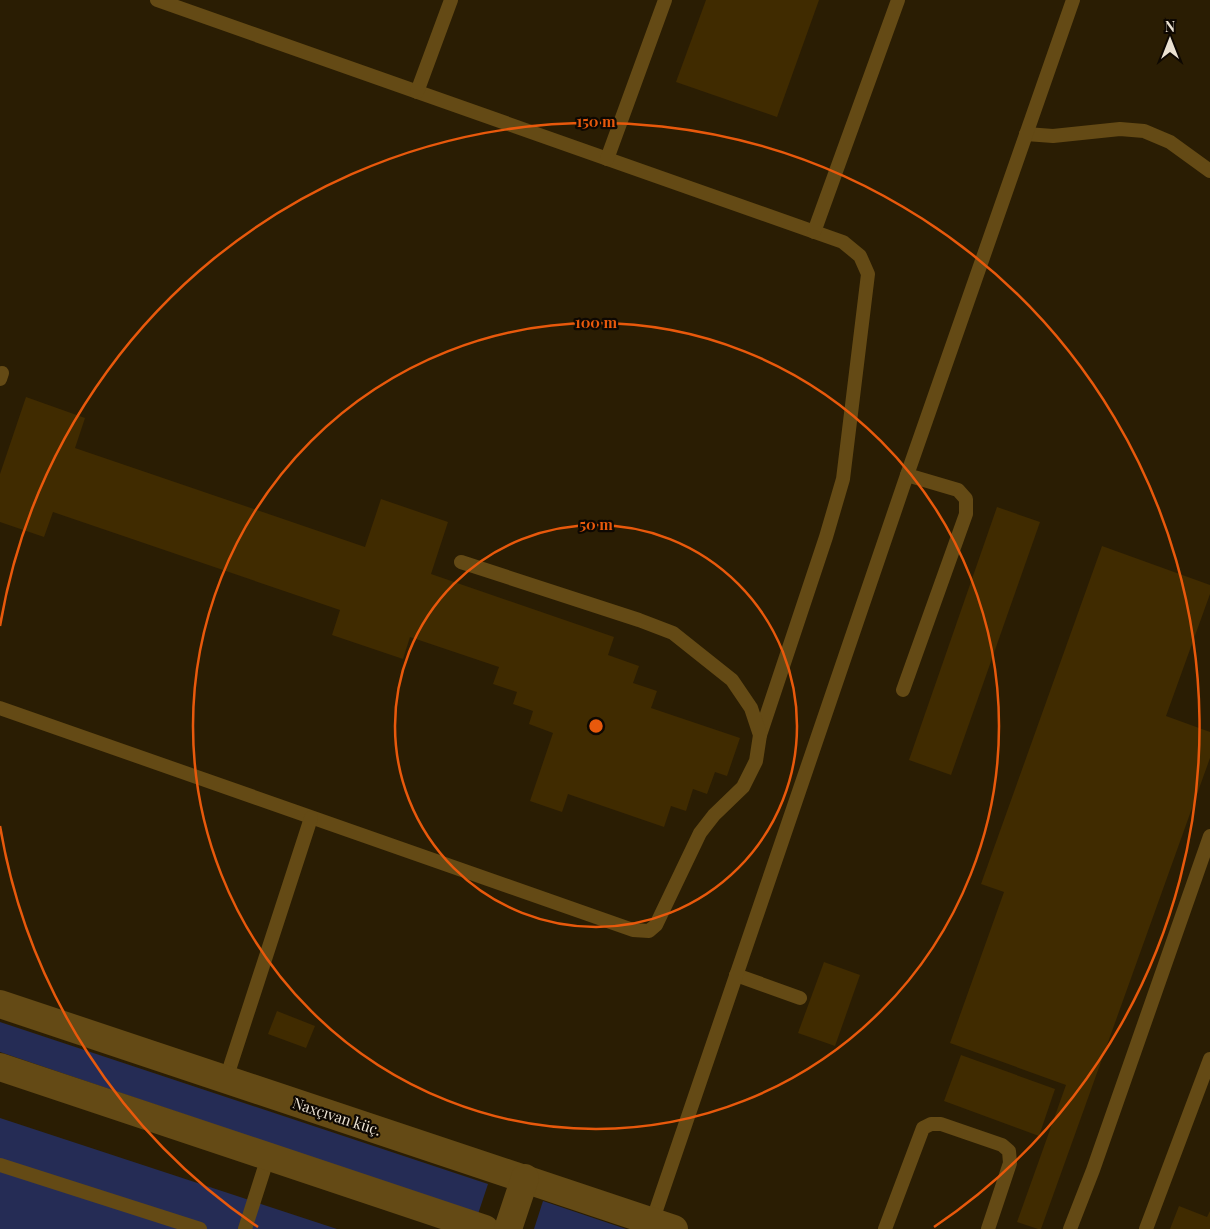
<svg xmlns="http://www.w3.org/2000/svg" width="1210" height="1229" font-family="'Playfair Display',serif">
  <rect width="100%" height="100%" fill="#2a1d03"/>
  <!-- green -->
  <g fill="#252c55">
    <polygon points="0,1022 488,1184 478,1214 0,1052"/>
    <polygon points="0,1118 337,1229 0,1229"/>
    <polygon points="543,1201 626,1229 534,1229"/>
  </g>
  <!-- building -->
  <g fill="#402b00">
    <polygon points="706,0 819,0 777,117 676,82"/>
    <polygon points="26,397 85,418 75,448 365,547 381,499 448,522 431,574 614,637 608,655 639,666 633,683 657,691 651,708 740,738 727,776 715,772 707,794 693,789 686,811 671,806 664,827 568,794 562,812 530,801 553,733 529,724 533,711 513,704 517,692 493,684 499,667 410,637 403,659 332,635 340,610 53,512 44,537 0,522 0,474"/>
    <polygon points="997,507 1040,522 951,775 909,760"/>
    <polygon points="1102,546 1210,585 1210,594 1166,716 1210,732 1210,758 1041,1229 1038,1229 1017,1222 1066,1085 950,1043 1004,892 981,884"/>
    <polygon points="824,962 860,975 835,1046 798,1033"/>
    <polygon points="277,1011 315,1026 306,1048 268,1034"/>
    <polygon points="961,1055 1055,1089 1039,1136 944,1101"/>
    <polygon points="1179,1206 1207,1217 1210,1211 1210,1229 1170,1229"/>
  </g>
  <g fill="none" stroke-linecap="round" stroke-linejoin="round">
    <!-- service -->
    <g stroke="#644a15" stroke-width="14">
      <polyline points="157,0 843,242 860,256 868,274 843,479 826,537 760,735"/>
      <polyline points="417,92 451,0"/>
      <polyline points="1026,134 1053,136 1120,129 1144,131 1170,142 1210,171"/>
      <polyline points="607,159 665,0"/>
      <polyline points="814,232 898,0"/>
      <polyline points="0,379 2,373"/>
      <polyline points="903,690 966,514 966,499 958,490 907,475"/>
      <polyline points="0,708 633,930 649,931 656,925 700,833 714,815 743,787 756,761 760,735 751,708 732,680 673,633 639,620 461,562"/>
      <polyline points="736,975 800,998"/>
      <polyline points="226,1079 311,818"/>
      <polyline points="0,1165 200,1229"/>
      <polyline points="652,1222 907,475 1073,0"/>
      <polyline points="245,1229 268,1157"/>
      <polyline points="885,1229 923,1128 931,1124 941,1124 1002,1145 1009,1151 1010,1163 988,1229"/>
      <polyline points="1070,1229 1093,1170 1210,836"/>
      <polyline points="1146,1229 1210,1059"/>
    </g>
    <!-- tertiary -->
    <g stroke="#644a15" stroke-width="28">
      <polyline points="0,1004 674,1229"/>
      <polyline points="0,1067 485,1229"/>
      <polyline points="508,1229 525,1178"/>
    </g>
  </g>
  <!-- distance rings -->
  <g fill="none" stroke="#e8590c" stroke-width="2.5">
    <circle cx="596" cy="726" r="201"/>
    <circle cx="596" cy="726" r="403"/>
    <path d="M258 1227A604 604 0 0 1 0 826M0 626A604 604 0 1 1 934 1227"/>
  </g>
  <g text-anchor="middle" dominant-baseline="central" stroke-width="4.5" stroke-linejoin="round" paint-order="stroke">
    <!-- street labels -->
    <g font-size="15" fill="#ebe2d3" stroke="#0e0802">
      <text transform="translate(337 1116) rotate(18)">Naxçıvan küç.</text>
    </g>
  </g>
  <circle cx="596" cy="726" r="8" fill="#e8590c" stroke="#0e0802" stroke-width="2.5"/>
  <g font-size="15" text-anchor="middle" font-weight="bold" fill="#e8590c" stroke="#0e0802" stroke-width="4.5" stroke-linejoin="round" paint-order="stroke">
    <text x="596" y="127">150 m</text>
    <text x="596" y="328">100 m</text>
    <text x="596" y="530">50 m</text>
  </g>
  <!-- north arrow -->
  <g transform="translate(1170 40)" stroke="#0e0802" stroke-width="4" paint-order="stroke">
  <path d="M0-4L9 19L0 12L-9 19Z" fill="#ebe2d3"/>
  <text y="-8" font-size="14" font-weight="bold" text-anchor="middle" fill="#ebe2d3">N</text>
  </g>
</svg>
